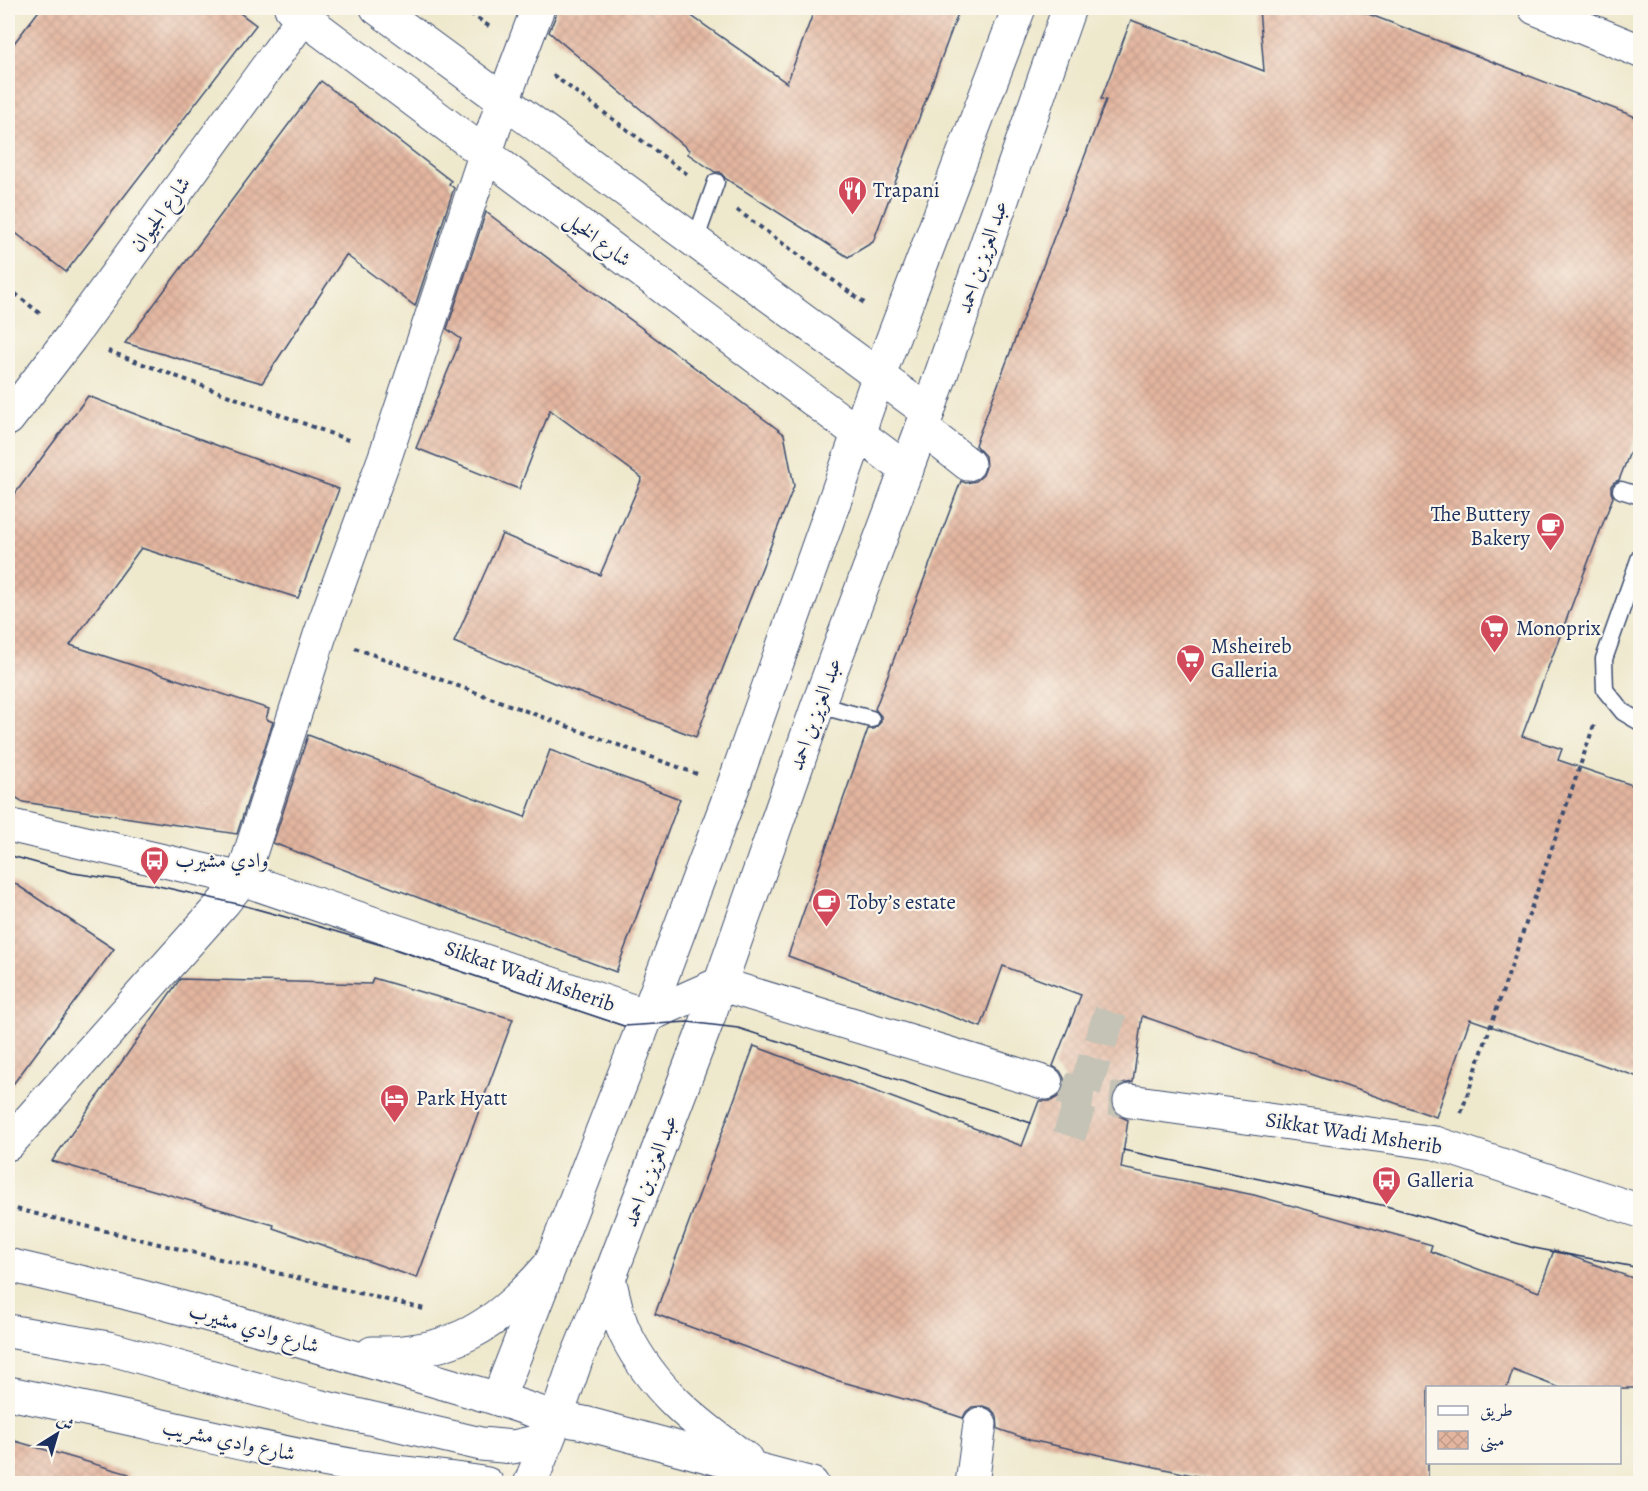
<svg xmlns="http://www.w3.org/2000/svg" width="1648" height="1491" font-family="Alegreya,Amiri,serif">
  <defs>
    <pattern id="building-cross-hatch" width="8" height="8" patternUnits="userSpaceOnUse" patternTransform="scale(1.5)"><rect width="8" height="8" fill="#e3b59f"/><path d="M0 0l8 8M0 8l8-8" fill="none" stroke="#c29c8b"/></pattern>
  </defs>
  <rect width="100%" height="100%" fill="#fbf7ec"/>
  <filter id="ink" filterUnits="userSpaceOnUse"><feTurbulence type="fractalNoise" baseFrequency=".0167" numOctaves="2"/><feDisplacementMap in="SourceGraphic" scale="12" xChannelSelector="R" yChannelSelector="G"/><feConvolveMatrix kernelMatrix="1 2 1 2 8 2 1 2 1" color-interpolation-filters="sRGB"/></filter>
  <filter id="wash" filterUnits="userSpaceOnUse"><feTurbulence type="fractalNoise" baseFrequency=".008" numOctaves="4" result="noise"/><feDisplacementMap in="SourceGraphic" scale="24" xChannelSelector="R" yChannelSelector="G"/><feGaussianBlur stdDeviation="1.35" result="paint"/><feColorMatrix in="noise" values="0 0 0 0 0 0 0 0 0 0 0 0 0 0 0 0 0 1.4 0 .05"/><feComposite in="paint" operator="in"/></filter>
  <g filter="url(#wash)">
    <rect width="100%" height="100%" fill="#eee8cc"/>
    <g id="blocks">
      <!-- building -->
      <g fill="url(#building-cross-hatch)">
        <polygon points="41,8 233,8 256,25 66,272 8,227 8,51"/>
        <polygon points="556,8 680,8 787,83 815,8 960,8 873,242 848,257 726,179 720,172 715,172 688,154 689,150 549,32 556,15"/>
        <polygon points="1259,8 1353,8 1641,119 1641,424 1619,480 1614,482 1611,486 1611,492 1613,497 1522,736 1562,749 1558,760 1641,788 1641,1078 1470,1019 1436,1117 1142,1016 1133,1082 1122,1084 1115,1090 1112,1098 1113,1109 1119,1116 1128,1120 1121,1168 1254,1195 1432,1245 1430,1251 1539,1292 1554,1250 1641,1281 1641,1388 1560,1388 1513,1370 1507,1388 1428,1388 1428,1484 1234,1484 1030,1440 998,1429 997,1416 991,1409 983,1406 972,1407 966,1412 963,1418 918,1403 832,1379 655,1314 754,1046 1022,1146 1039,1101 1051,1101 1058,1097 1064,1089 1064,1078 1060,1071 1053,1066 1081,995 1003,966 981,1027 788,956 868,729 874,729 881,722 881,716 875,709 961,481 966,483 976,481 983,475 986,467 985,456 975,445 1106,100 1101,99 1131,20 1264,71"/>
        <polygon points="321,81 451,181 449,184 454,188 415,306 346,255 262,383 125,343"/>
        <polygon points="486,212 784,434 794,486 696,737 554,683 454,642 502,534 600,575 642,478 550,410 519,489 416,448 461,339 447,329"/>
        <polygon points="88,396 216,445 339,489 298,598 141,548 70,645 269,709 266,719 273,722 237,834 23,802 8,792 8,503"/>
        <polygon points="308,735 525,817 550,750 680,799 616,972 273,843"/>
        <polygon points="8,879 114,949 8,1091"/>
        <polygon points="373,978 513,1019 417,1278 273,1228 274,1225 52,1161 180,979 371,984"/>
        <polygon points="8,1439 129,1474 128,1484 8,1484"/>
      </g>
    </g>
  </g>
  <g filter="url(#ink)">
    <use href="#blocks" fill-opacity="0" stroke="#3b4b6e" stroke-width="1.5"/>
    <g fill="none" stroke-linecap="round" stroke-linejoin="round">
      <!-- street-tunnel -->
      <g stroke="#c4c3b6" stroke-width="33" stroke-dasharray="33 16" stroke-linecap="butt">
        <polyline points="1062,1088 1082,1095 1130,1101"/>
        <polyline points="1069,1136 1113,1005"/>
      </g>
      <defs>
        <g id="lane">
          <polyline points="695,241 716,182"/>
          <polyline points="1621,490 1640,496"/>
          <polyline points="1640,557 1604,659 1605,690 1623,712 1640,722"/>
          <polyline points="818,705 871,719"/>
        </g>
        <g id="street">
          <polyline points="291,8 907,470"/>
          <polyline points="377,8 928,412"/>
          <polyline points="1535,8 1640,51"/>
          <polyline points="8,419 71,337 310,8"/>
          <polyline points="922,428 968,464"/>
          <polyline points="8,825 242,879 647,1016 719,984 1046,1083"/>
          <polyline points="1130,1101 1435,1143 1640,1211"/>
          <polyline points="8,1144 224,902 242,879 320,635 386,454 503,101 538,8"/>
          <polyline points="498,1399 647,1016 733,787 879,375 1019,8"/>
          <polyline points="556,1418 576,1360 609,1279 706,1024 818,705 928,412 1069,8"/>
          <polyline points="972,1484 980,1424"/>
        </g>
        <g id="secondary">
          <polyline points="8,1265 127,1293 231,1321 498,1399 556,1418 584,1423 812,1484"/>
          <path d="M609,1279C614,1297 617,1317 625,1333C652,1389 697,1424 746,1459"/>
          <polyline points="8,1331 108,1348 318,1406 481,1444 513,1447 535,1442 543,1436 556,1418"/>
          <path d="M372,1353C452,1355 498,1325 549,1266"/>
          <path d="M8,1393C124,1415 239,1446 356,1466C400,1474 444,1476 487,1484"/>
          <polyline points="530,1484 554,1424"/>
        </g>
      </defs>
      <!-- lane casing -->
      <use href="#lane" stroke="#3b4b6e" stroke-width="19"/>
      <!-- street casing -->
      <use href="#street" stroke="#3b4b6e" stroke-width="35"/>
      <!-- secondary casing -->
      <use href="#secondary" stroke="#3b4b6e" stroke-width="35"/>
      <!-- path -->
      <g stroke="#3b4b6e" stroke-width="4" stroke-dasharray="4.5 4.5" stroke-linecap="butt">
        <polyline points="463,8 490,27"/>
        <polyline points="553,75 687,174"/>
        <polyline points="737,210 867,305"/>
        <polyline points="8,288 42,315"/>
        <polyline points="108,351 351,441"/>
        <polyline points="355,648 697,774"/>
        <polyline points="1461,1113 1594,725"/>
        <polyline points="8,1207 424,1309"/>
      </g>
      <!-- lane -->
      <use href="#lane" stroke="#fff" stroke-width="16"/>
      <!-- street -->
      <use href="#street" stroke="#fff" stroke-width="33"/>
      <!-- secondary -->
      <use href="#secondary" stroke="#fff" stroke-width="33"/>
      <!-- tram -->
      <g stroke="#1b2f5e" stroke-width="1.5">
        <polyline points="8,855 73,873 154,885 242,905 300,921 388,947 624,1026 688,1022 738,1028 1031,1123"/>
        <polyline points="1123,1150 1386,1206 1534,1248 1640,1268"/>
      </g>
    </g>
  </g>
  <!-- icons -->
  <defs>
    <symbol id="restaurant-pin" viewBox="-11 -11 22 30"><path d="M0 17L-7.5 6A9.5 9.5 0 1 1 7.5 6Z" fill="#d1495b" stroke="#fbf7ec"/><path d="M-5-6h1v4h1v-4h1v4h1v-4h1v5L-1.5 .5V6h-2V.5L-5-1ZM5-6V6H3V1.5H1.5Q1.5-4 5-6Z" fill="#fff"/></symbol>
    <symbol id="cafe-pin" viewBox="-11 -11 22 30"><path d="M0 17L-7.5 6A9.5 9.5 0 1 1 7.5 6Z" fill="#d1495b" stroke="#fbf7ec"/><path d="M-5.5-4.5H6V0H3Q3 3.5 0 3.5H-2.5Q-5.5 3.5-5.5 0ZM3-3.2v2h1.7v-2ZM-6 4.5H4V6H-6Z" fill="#fff"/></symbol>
    <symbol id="supermarket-pin" viewBox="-11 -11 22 30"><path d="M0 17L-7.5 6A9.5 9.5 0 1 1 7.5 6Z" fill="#d1495b" stroke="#fbf7ec"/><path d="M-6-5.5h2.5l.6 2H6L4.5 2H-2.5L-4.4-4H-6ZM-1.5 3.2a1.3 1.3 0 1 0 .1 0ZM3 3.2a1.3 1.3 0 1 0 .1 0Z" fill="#fff"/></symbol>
    <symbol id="bus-pin" viewBox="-11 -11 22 30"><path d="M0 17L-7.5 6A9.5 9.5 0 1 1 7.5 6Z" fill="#d1495b" stroke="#fbf7ec"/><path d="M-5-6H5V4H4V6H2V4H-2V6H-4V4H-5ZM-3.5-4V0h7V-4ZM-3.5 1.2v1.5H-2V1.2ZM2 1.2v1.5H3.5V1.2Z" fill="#fff"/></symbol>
    <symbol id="hotel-pin" viewBox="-11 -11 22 30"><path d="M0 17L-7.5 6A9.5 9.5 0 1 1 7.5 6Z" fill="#d1495b" stroke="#fbf7ec"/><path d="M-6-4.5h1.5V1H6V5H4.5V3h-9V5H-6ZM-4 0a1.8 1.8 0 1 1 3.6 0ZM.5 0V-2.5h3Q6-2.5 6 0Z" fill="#fff"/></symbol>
  </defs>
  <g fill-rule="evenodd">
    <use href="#restaurant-pin" x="836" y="174" width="33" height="45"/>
    <use href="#cafe-pin" x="1534" y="510" width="33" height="45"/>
    <use href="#supermarket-pin" x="1478" y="612" width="33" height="45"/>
    <use href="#supermarket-pin" x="1174" y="642" width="33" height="45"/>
    <use href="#bus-pin" x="138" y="844" width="33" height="45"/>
    <use href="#cafe-pin" x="810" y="886" width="33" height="45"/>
    <use href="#hotel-pin" x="378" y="1082" width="33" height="45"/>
    <use href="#bus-pin" x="1370" y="1164" width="33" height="45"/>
  </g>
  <g text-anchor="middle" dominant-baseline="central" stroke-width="4.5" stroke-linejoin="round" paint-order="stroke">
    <!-- poi labels -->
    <g font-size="21" fill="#1b2f5e" stroke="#fbf7ec" text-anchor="start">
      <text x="873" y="190">Trapani</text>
      <text x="1530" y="514" text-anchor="end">The Buttery<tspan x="1530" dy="24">Bakery</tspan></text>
      <text x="1516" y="628">Monoprix</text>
      <text x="1211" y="646">Msheireb<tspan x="1211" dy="24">Galleria</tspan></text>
      <text x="175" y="860">وادي مشيرب</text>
      <text x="847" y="902">Toby’s estate</text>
      <text x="416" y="1098">Park Hyatt</text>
      <text x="1407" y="1180">Galleria</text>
    </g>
    <!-- street labels -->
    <g font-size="21" fill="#1b2f5e" stroke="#fbf7ec">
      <text transform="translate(160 214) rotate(-54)">شارع الجيوان</text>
      <text transform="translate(598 239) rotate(37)">شارع الخيل</text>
      <text transform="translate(982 257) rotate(-71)">عبد العزيز بن احمد</text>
      <text transform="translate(815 714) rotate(-70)">عبد العزيز بن احمد</text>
      <text transform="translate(530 976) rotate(19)">Sikkat Wadi Msherib</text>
      <text transform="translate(1354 1133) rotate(9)">Sikkat Wadi Msherib</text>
      <text transform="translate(650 1171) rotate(-69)">عبد العزيز بن احمد</text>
      <text transform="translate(254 1328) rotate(16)">شارع وادي مشيرب</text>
      <text transform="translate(229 1440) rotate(12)">شارع وادي مشريب</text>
    </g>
  </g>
  <!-- margin -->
  <rect width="1648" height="1491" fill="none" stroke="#fbf7ec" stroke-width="30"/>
  <!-- legend -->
  <rect x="1426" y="1386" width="195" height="78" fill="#fbf7ec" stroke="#a1a7b3" stroke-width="1.5"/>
  <rect x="1438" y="1406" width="30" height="9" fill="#ffffff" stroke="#a1a7b3" stroke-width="1.5"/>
  <text x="1480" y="1416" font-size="18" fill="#1b2f5e">طريق</text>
  <rect x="1438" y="1431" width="30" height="18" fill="url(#building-cross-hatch)" stroke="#a1a7b3" stroke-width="1.5"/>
  <text x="1480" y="1446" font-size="18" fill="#1b2f5e">مبنى</text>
  <!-- north arrow -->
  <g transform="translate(57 1434) rotate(37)" stroke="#fbf7ec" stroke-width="4.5" paint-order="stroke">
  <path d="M0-4.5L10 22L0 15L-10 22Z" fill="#1b2f5e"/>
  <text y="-9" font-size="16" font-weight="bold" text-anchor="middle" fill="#1b2f5e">ش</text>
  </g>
</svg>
